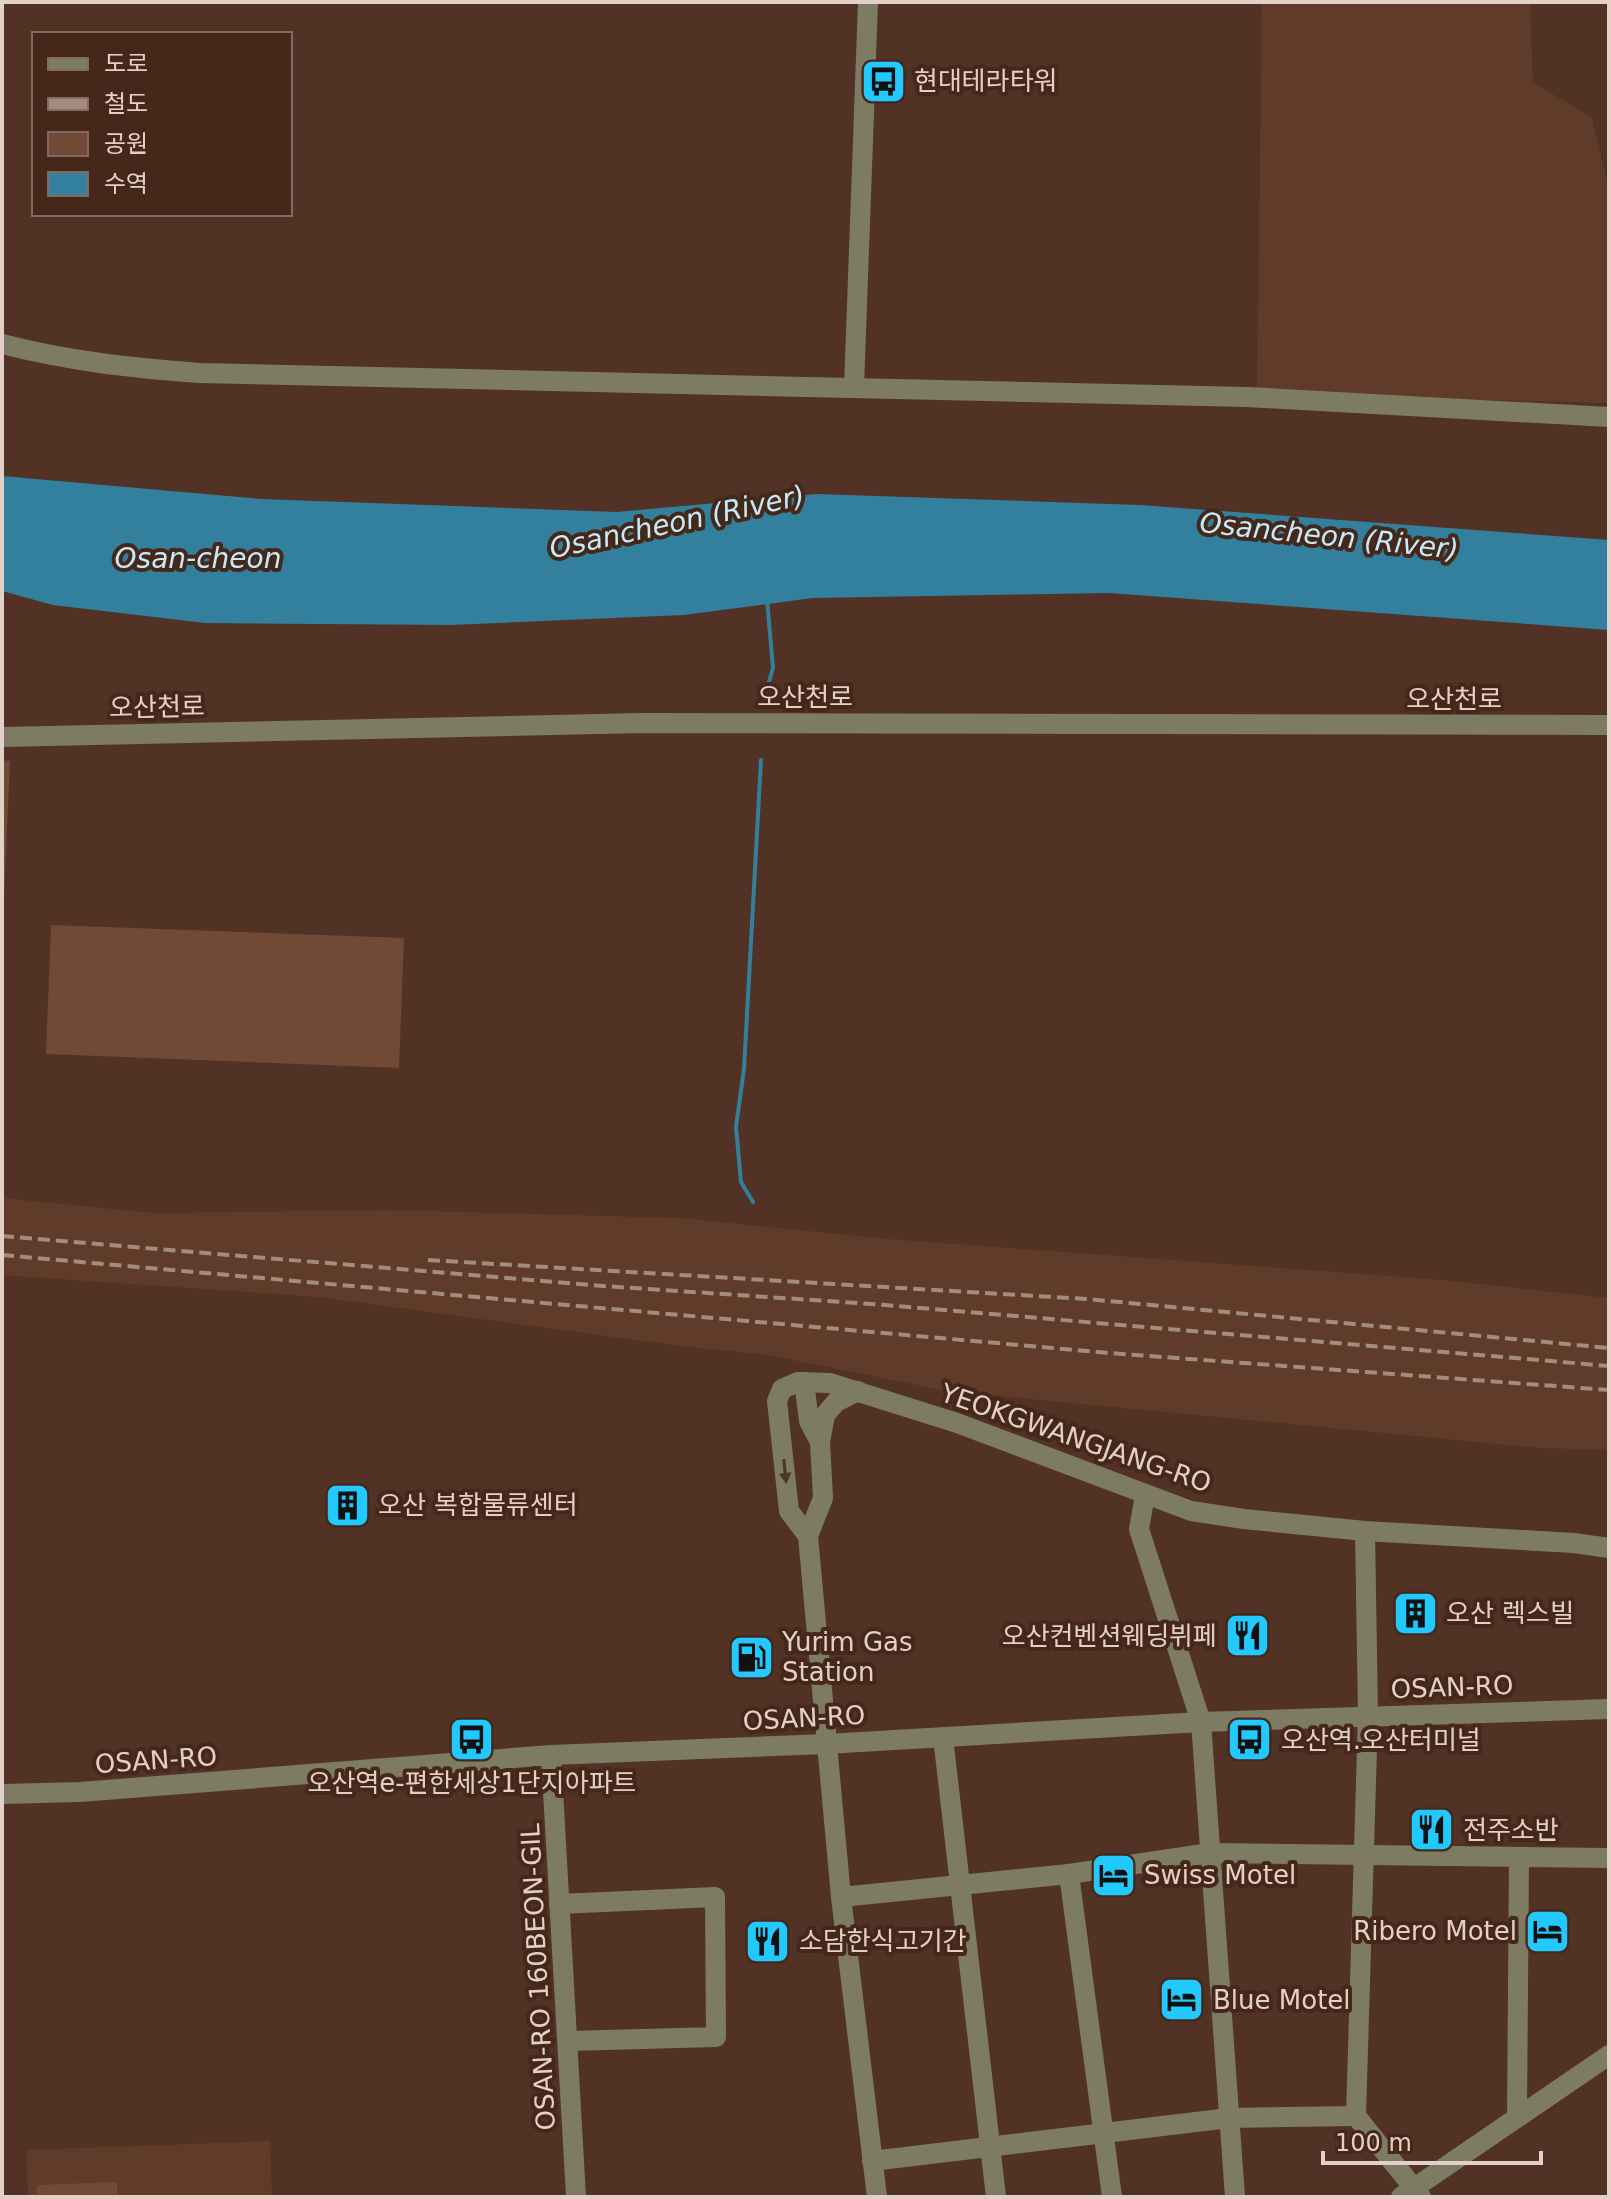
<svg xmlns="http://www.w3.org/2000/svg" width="1611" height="2199" font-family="'DejaVu Sans','Noto Sans KR',sans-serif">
  <rect width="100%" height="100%" fill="#513224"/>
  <!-- built -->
  <g fill="#603b29">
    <polygon points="1262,2 1530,2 1533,82 1592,118 1609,190 1609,403 1257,394"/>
    <polygon points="2,1198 154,1213 387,1210 681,1218 888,1239 1444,1280 1609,1298 1609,1450 1540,1448 947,1391 768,1355 688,1347 318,1297 2,1275"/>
    <polygon points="270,2141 272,2197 28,2197 26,2150"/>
  </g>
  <!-- green -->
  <g fill="#714a37">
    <polygon points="2,760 10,761 2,945"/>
    <polygon points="51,925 404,938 399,1068 46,1054"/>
    <polygon points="117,2182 117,2197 37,2197 37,2185"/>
  </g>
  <!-- water -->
  <polygon fill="#32809d" points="2,476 261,499 616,512 817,494 1140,505 1609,540 1609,630 1109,593 813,598 684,615 452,625 205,623 53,605 2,591"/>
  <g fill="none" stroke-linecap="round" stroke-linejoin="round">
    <!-- stream -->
    <g stroke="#32809d" stroke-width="4">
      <polyline points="764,699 773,668 767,599"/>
      <polyline points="753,1202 741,1182 736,1127 744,1069 761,760"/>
    </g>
    <!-- minor -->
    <g stroke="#7d7c62" stroke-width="20">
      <path d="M2,344C68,361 132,368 200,373L1247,397L1609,417"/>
      <polyline points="854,388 868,2"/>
      <polyline points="2,737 642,723 1609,725"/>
      <polyline points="804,1382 809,1421 820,1442"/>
      <polyline points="858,1391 836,1402 825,1415 820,1442 823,1498 808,1536 841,1897 877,2197"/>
      <polyline points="1145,1495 1139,1529 1201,1722 1235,2197"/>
      <polyline points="1365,1531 1368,1715 1356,2116 1421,2197"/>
      <polyline points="808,1536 789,1511 777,1401 782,1389 798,1382 830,1383 957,1423 1191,1511 1244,1519 1365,1531 1574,1543 1609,1548"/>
      <polyline points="943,1737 996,2197"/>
      <polyline points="551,1755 576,2197"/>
      <polyline points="2,1794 80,1792 551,1755 826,1744 1201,1722 1609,1709"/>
      <polyline points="841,1897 1069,1874"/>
      <polyline points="559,1904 715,1897 716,2037 568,2041"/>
      <polyline points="1517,2117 1519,1858"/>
      <polyline points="872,2161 1229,2118 1356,2116"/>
      <polyline points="1112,2197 1069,1874 1210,1853 1609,1858"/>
      <polyline points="1401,2197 1609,2055"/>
    </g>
    <!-- rail -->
    <g stroke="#a48b80" stroke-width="4" stroke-dasharray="12 6" stroke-linecap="butt">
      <polyline points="2,1236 603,1286 872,1304 1609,1366"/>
      <polyline points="2,1255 1109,1353 1609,1390"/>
      <polyline points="428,1260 1087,1299 1609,1348"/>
    </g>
  </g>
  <!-- one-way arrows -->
  <defs><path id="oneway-solid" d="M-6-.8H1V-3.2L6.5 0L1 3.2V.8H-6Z" transform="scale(2)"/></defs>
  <use fill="#4e3525" href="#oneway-solid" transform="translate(785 1471) rotate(84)"/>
  <!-- icons -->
  <defs>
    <symbol id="bus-square" viewBox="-11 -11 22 22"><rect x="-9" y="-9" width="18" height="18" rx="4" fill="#22c9fe" stroke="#46281a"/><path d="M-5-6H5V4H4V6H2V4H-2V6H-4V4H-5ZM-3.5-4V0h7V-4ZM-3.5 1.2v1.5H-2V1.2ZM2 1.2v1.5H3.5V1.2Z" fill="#111"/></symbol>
    <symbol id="building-square" viewBox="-11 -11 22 22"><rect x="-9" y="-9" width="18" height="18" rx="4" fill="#22c9fe" stroke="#46281a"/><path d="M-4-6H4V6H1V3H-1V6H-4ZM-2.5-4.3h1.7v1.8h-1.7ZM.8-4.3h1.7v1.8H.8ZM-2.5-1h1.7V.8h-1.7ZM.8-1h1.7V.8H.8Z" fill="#111"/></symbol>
    <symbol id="restaurant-square" viewBox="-11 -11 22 22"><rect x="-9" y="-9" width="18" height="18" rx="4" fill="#22c9fe" stroke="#46281a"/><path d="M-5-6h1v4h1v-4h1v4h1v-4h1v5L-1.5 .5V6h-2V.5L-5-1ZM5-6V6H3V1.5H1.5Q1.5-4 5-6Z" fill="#111"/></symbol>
    <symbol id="fuel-square" viewBox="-11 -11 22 22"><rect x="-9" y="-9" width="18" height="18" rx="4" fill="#22c9fe" stroke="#46281a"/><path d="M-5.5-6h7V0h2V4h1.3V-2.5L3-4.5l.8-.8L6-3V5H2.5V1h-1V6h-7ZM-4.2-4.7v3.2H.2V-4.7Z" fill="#111"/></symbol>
    <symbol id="hotel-square" viewBox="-11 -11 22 22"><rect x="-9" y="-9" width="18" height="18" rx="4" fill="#22c9fe" stroke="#46281a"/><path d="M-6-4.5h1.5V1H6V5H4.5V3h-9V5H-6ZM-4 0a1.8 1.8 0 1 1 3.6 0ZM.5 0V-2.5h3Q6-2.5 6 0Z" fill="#111"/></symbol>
  </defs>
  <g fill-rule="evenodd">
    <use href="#bus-square" x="858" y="56" width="51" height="51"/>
    <use href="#building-square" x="322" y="1480" width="51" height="51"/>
    <use href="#building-square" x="1390" y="1588" width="51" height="51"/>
    <use href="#restaurant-square" x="1222" y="1610" width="51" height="51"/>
    <use href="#fuel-square" x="726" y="1632" width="51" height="51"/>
    <use href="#bus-square" x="446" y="1714" width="51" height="51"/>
    <use href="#bus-square" x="1224" y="1714" width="51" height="51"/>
    <use href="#restaurant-square" x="1406" y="1804" width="51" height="51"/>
    <use href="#hotel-square" x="1088" y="1850" width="51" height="51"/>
    <use href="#hotel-square" x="1522" y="1906" width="51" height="51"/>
    <use href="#restaurant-square" x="742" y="1916" width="51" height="51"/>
    <use href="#hotel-square" x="1156" y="1974" width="51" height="51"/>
  </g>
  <g text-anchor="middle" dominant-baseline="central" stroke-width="8" stroke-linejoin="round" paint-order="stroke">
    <!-- poi labels -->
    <g font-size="26" fill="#e4d0c7" stroke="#46281a" text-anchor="start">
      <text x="914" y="81">현대테라타워</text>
      <text x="378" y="1505">오산 복합물류센터</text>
      <text x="1446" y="1613">오산 렉스빌</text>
      <text x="1217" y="1636" text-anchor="end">오산컨벤션웨딩뷔페</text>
      <text x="782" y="1642">Yurim Gas<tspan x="782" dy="30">Station</tspan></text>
      <text x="1281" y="1740">오산역.오산터미널</text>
      <text x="472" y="1783" text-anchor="middle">오산역e-편한세상1단지아파트</text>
      <text x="1463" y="1830">전주소반</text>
      <text x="1144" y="1875">Swiss Motel</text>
      <text x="1517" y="1931" text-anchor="end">Ribero Motel</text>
      <text x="799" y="1941">소담한식고기간</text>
      <text x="1213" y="2000">Blue Motel</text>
    </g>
    <!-- street labels -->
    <g font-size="26" fill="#e4d0c7" stroke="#46281a">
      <text x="805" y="697">오산천로</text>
      <text x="1454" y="699">오산천로</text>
      <text transform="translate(157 707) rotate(-1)">오산천로</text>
      <text transform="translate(1076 1438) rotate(19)">YEOKGWANGJANG-RO</text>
      <text transform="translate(1452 1687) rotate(-2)">OSAN-RO</text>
      <text transform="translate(804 1718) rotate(-3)">OSAN-RO</text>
      <text transform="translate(156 1760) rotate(-4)">OSAN-RO</text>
      <text transform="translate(538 1977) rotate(-93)">OSAN-RO 160BEON-GIL</text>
    </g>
    <!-- water labels -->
    <g font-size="28" font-style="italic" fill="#c4ebfc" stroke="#46281a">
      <text transform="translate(677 522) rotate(-12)">Osancheon (River)</text>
      <text transform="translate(1329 536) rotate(6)">Osancheon (River)</text>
      <text x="198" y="558">Osan-cheon</text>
    </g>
  </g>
  <!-- border -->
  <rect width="1611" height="2199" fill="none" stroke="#e4d0c7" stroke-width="8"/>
  <!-- legend -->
  <rect x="32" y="32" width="260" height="184" fill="#46281a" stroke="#856b5f" stroke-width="2"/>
  <rect x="48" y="58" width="40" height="12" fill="#7d7c62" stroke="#856b5f" stroke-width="2"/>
  <text x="104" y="72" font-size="24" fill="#e4d0c7">도로</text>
  <rect x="48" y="98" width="40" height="12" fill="#a48b80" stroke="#856b5f" stroke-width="2"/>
  <text x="104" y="112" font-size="24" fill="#e4d0c7">철도</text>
  <rect x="48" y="132" width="40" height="24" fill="#714a37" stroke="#856b5f" stroke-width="2"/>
  <text x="104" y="152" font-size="24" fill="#e4d0c7">공원</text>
  <rect x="48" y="172" width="40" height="24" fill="#32809d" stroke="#856b5f" stroke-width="2"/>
  <text x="104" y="192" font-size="24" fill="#e4d0c7">수역</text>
  <!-- scale -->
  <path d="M1323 2151v12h218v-12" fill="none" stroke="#e4d0c7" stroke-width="4"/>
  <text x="1335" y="2151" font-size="24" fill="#e4d0c7" stroke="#46281a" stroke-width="6" paint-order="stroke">100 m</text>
</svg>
